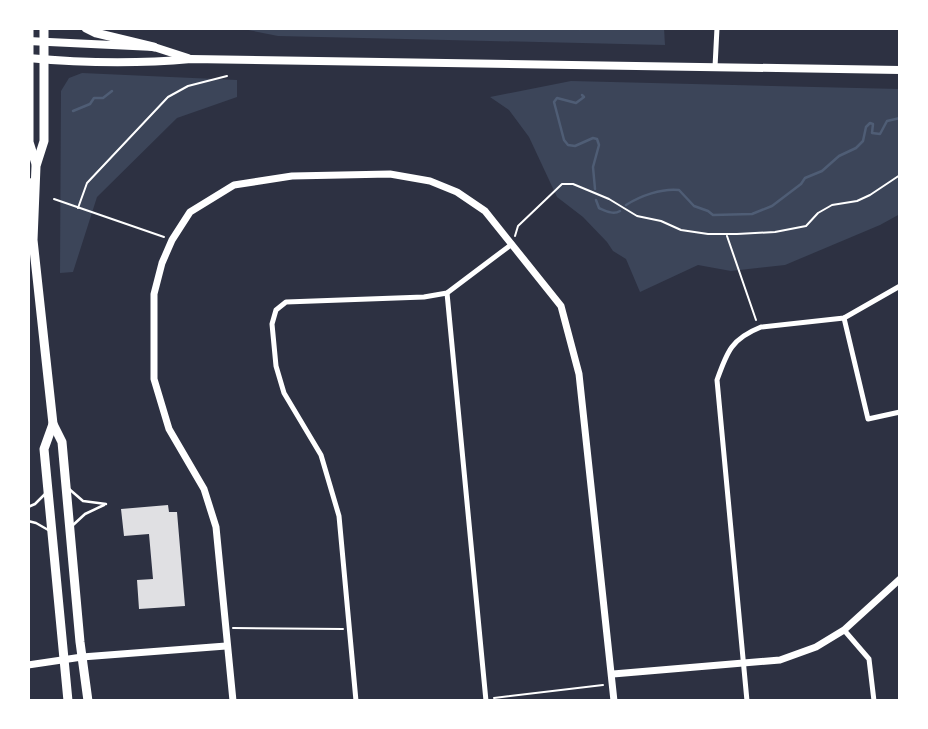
<svg xmlns="http://www.w3.org/2000/svg" width="928" height="729" font-family="'Exo 2',sans-serif">
  <rect width="100%" height="100%" fill="#2d3142"/>
  <!-- green -->
  <g fill="#3c4559">
    <polygon points="238,28 664,28 665,45 278,36"/>
    <polygon points="82,73 237,80 237,97 177,118 97,197 73,272 60,273 61,91 69,78"/>
    <polygon points="571,81 900,89 900,214 880,225 785,265 731,271 698,265 640,292 626,259 613,251 607,242 583,217 557,197 529,137 509,110 490,97"/>
  </g>
  <g fill="none" stroke-linecap="round" stroke-linejoin="round">
    <!-- stream -->
    <g stroke="#4f5d75" stroke-width="2.5">
      <polyline points="580,28 580,29"/>
      <polyline points="582,95 584,97 576,103 557,98 554,102 564,140 568,145 575,146 593,138 597,139 599,145 593,167 595,189"/>
      <polyline points="73,111 90,104 94,98 103,98 112,91"/>
      <path d="M596,200L599,208C606,211 613,215 620,211"/>
      <path d="M626,205C640,196 662,188 679,190L694,206L708,211L713,215L752,214L772,206L801,184L805,178L822,171L839,156L856,148L863,141L866,127L870,123L873,124L872,133L880,134L887,121L900,118V109"/>
    </g>
  </g>
  <!-- building -->
  <polygon fill="#e0e0e3" points="168,505 169,512 177,512 185,606 139,609 137,580 153,579 149,534 124,536 121,509"/>
  <g fill="none" stroke-linecap="round" stroke-linejoin="round">
    <!-- path -->
    <g stroke="#fff" stroke-width="2">
      <polyline points="54,199 164,237"/>
      <polyline points="78,208 87,183 168,97 188,86 227,76"/>
      <polyline points="515,236 518,226 562,184 573,184 609,199 637,216 661,221 681,230 708,234 737,234 775,232 806,226 818,213 832,205 857,201 870,195 900,175"/>
      <polyline points="727,236 756,320"/>
      <polyline points="233,628 343,629"/>
      <polyline points="494,698 603,685"/>
    </g>
    <!-- service -->
    <g stroke="#fff" stroke-width="2.5">
      <polyline points="68,488 83,501 106,504"/>
      <polyline points="28,507 35,504 46,493"/>
      <polyline points="28,521 36,523 50,531"/>
      <polyline points="72,526 85,514 104,505"/>
    </g>
    <!-- minor -->
    <g stroke="#fff" stroke-width="5">
      <polyline points="715,67 717,28"/>
      <polyline points="447,293 486,701"/>
      <polyline points="844,318 868,419 900,412"/>
      <polyline points="844,630 869,659 874,701"/>
      <polyline points="356,701 339,516 321,455 284,393 276,366 272,324 276,310 286,302 424,297 447,293 512,244"/>
      <path d="M747,701L717,380C727,352 731,339 761,327L844,318L900,286"/>
    </g>
    <!-- tertiary -->
    <g stroke="#fff" stroke-width="7">
      <polyline points="28,665 82,657 226,646"/>
      <polyline points="613,674 780,660 816,647 844,630 900,579"/>
      <polyline points="233,701 216,527 204,489 169,429 154,379 154,294 162,263 172,240 190,212 234,185 292,176 390,174 430,181 457,192 485,211 561,306 579,374 614,701"/>
    </g>
    <!-- secondary -->
    <g stroke="#fff" stroke-width="8">
      <polyline points="28,41 154,47 188,58"/>
      <path d="M28,58C82,63 137,64 191,59L900,70"/>
    </g>
    <!-- primary -->
    <g stroke="#fff" stroke-width="9">
      <polyline points="29,28 29,142 36,164"/>
      <polyline points="44,28 44,141 36,166 33,240 53,424 62,442 80,642 88,701"/>
      <polyline points="86,28 96,33 154,47"/>
      <polyline points="28,182 31,198"/>
      <polyline points="53,424 44,449 68,701"/>
    </g>
  </g>
  <!-- border -->
  <rect width="928" height="729" fill="none" stroke="#ffffff" stroke-width="60"/>
</svg>
